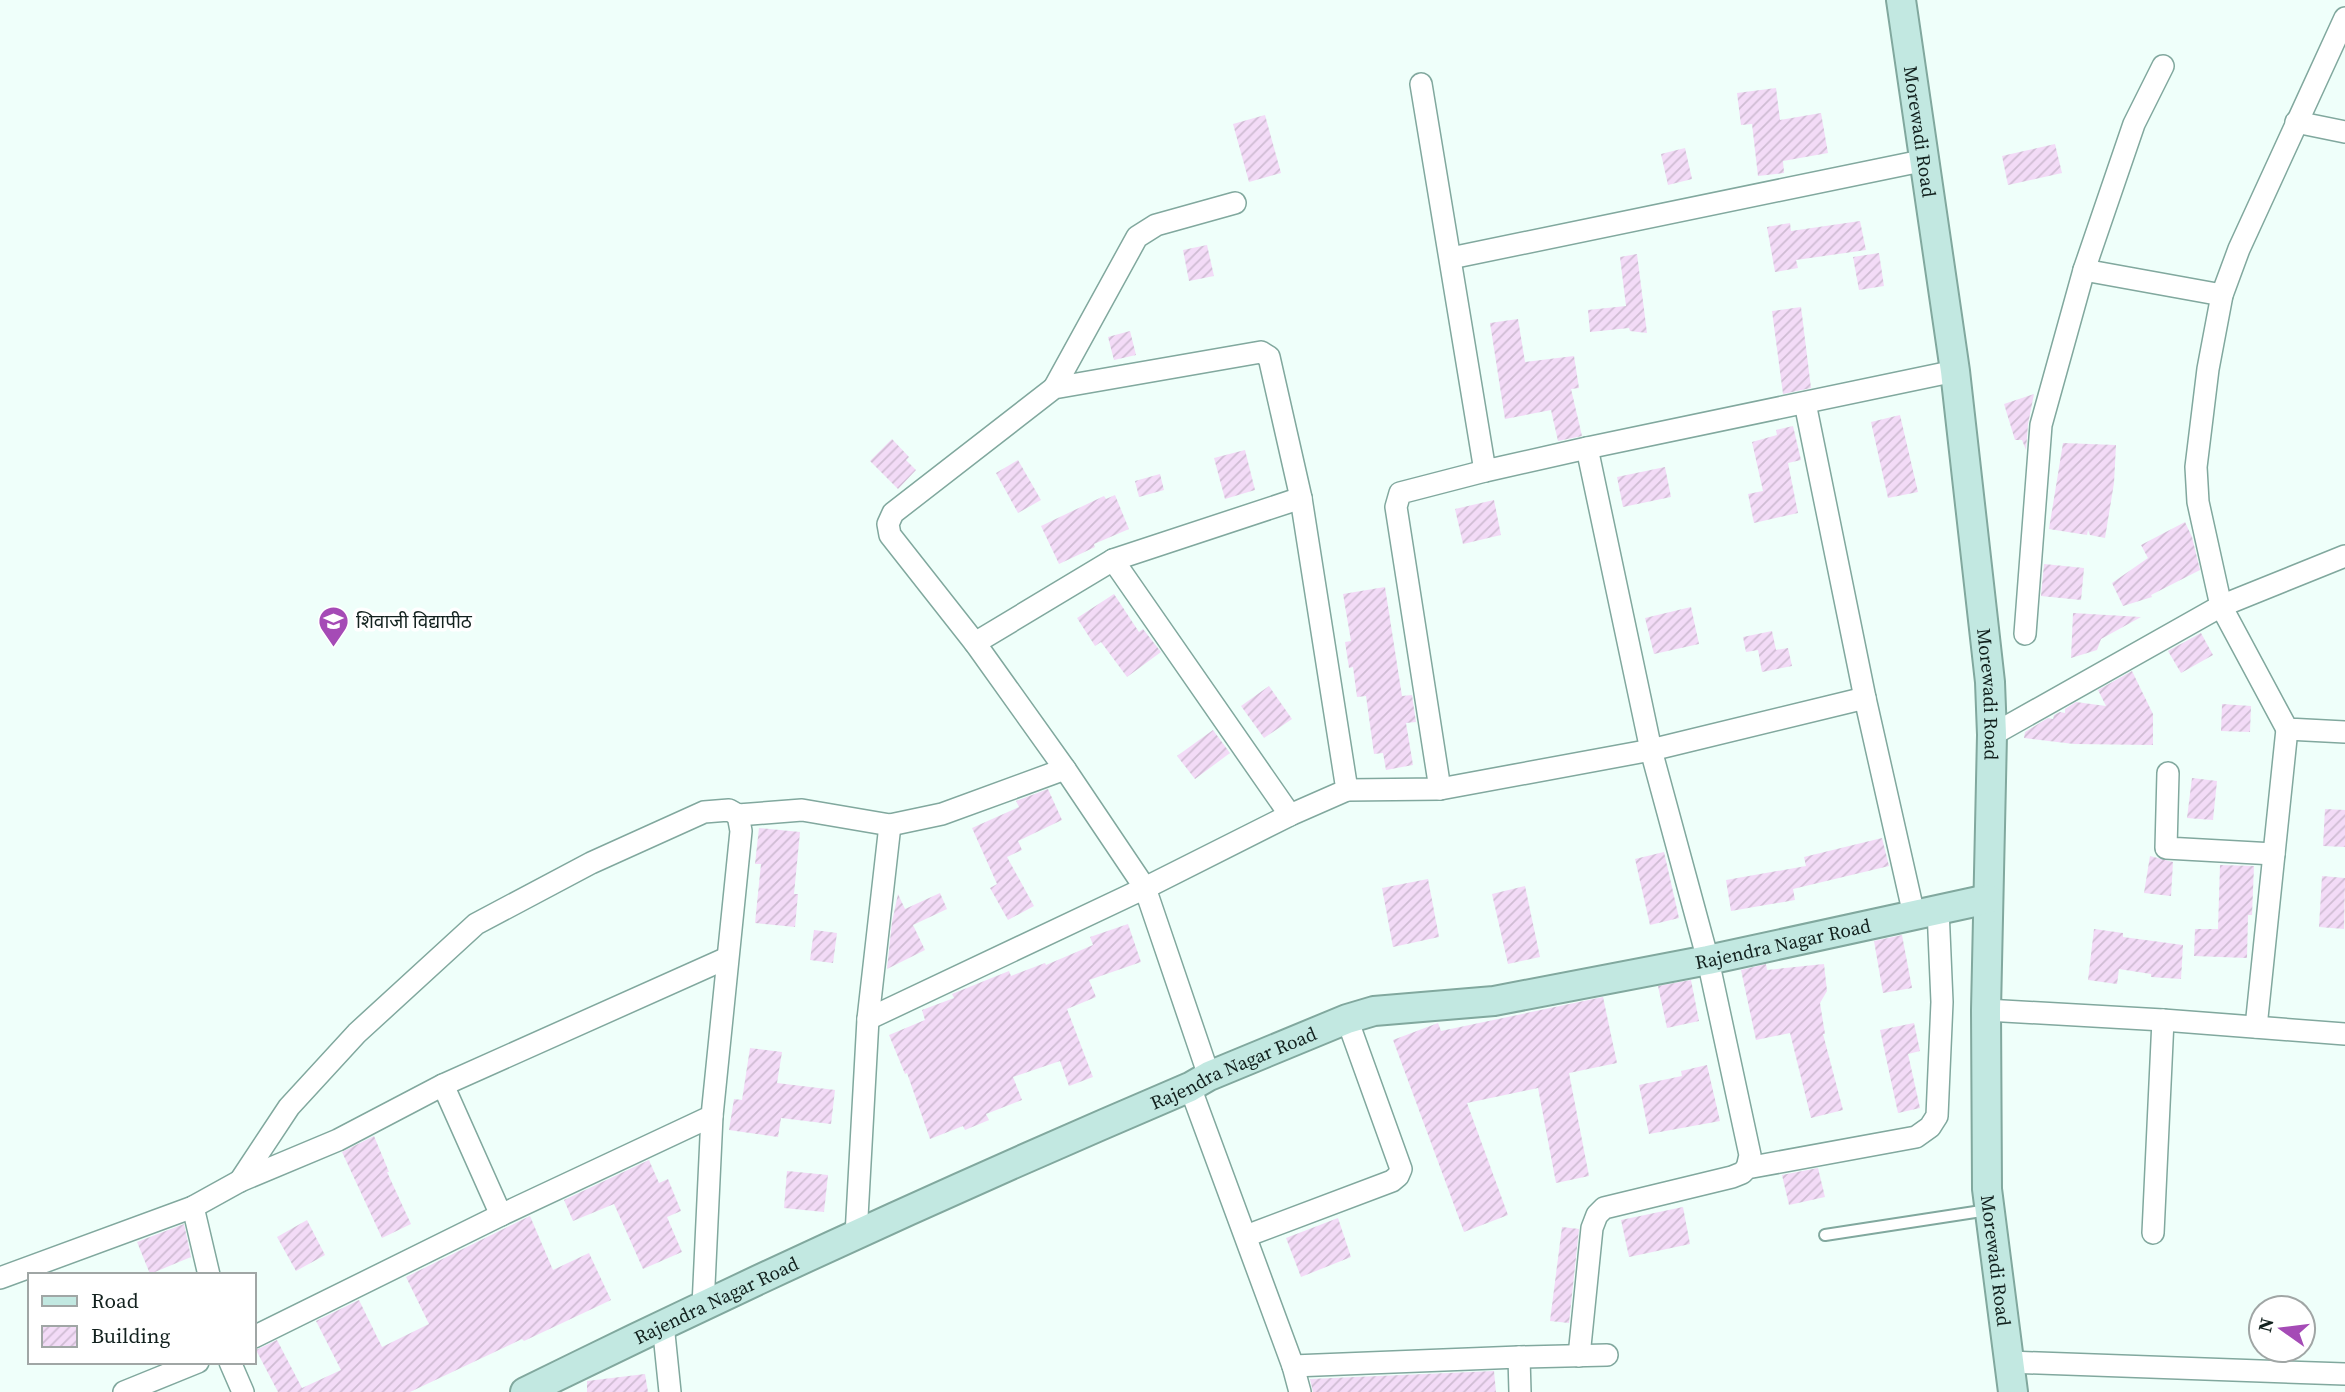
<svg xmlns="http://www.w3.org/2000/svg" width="2345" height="1392" font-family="'Source Serif 4','Noto Sans Devanagari',serif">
  <defs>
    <pattern id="building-hatch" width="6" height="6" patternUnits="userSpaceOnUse" patternTransform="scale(1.75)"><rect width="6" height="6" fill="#f3dbf7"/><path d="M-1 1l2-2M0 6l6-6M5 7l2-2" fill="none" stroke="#cfbcd3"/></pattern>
  </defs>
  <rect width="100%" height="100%" fill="#effffa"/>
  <!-- building -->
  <g fill="url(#building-hatch)">
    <polygon points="1776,88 1780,120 1821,113 1828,153 1783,161 1784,173 1758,176 1752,124 1741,125 1737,93"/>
    <polygon points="1265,115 1281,173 1249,182 1233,124"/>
    <polygon points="2055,144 2062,173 2008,185 2002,156"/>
    <polygon points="1685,148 1692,179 1668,185 1661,154"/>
    <polygon points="1860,221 1866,250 1796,260 1798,268 1775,272 1767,227 1790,223 1791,231"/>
    <polygon points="1207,245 1214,276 1189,281 1183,250"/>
    <polygon points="1879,253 1884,286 1859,290 1853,257"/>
    <polygon points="1637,254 1647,333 1630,331 1629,328 1590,332 1588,310 1626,306 1620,257"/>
    <polygon points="1801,307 1811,388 1783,394 1772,311"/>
    <polygon points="1518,319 1525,362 1574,356 1579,388 1571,389 1582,436 1558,441 1551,410 1505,419 1490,323"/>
    <polygon points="1130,331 1136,355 1114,360 1108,337"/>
    <polygon points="2034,394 2028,424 2026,450 2022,440 2015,440 2004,404"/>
    <polygon points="1900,415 1918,492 1888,498 1871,422"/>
    <polygon points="1793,426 1801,460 1788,463 1798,513 1754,523 1748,494 1763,491 1752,442 1777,435 1776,430"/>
    <polygon points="892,439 909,457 906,460 916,470 898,489 870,461"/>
    <polygon points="2063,443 2116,445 2114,483 2105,538 2090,535 2088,530 2087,535 2049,529"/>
    <polygon points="1245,450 1255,490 1225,499 1214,458"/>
    <polygon points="1018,460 1041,500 1018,513 996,473"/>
    <polygon points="1665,467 1671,497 1623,507 1617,477"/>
    <polygon points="1160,474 1164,490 1139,497 1135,481"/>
    <polygon points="1115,495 1129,529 1094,544 1095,547 1059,564 1041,526 1104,496 1106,499"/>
    <polygon points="1494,500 1501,535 1463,544 1455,509"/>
    <polygon points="2185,522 2192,537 2200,570 2151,595 2152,597 2123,606 2112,583 2148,558 2141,545"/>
    <polygon points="2044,564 2084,568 2081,600 2041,596"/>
    <polygon points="1385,587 1402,696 1412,695 1416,722 1406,723 1413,765 1386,770 1383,753 1374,754 1366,696 1357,697 1353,667 1349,668 1345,642 1351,641 1343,594"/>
    <polygon points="1114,594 1139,632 1143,629 1161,652 1127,677 1101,642 1095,646 1077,618"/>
    <polygon points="1691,607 1699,644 1654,654 1645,618"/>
    <polygon points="2073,613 2141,617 2101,639 2097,650 2071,658"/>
    <polygon points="1772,631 1776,650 1788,648 1792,666 1762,672 1758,650 1746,652 1743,637"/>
    <polygon points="2201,633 2213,655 2181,673 2168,651"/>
    <polygon points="2132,671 2153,714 2153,745 2074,744 2024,738 2025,732 2048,718 2053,719 2054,715 2060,712 2065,713 2065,709 2076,702 2106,706 2098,690"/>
    <polygon points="1269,686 1292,719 1264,738 1241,706"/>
    <polygon points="2222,704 2251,706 2250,732 2221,731"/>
    <polygon points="1213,730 1230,753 1195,779 1177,756"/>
    <polygon points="2192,778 2217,781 2213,820 2187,818"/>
    <polygon points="1048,789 1062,820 1018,841 1022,850 1007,857 1034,906 1008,920 990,888 997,884 972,828 1019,807 1016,801"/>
    <polygon points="2325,809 2345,810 2345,847 2323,846"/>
    <polygon points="759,828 800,832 794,894 798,894 795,927 755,923 761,864 755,864"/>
    <polygon points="1882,838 1889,866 1793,889 1795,900 1731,911 1726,880 1806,866 1804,857"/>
    <polygon points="1664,852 1679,918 1650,925 1635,859"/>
    <polygon points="2150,856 2173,862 2171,896 2144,893"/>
    <polygon points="2220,865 2254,866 2252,915 2248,915 2247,958 2194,956 2195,929 2218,929"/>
    <polygon points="2322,876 2345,878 2344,929 2319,927"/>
    <polygon points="1428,879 1439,937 1393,947 1382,888"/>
    <polygon points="1525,886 1540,957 1508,964 1492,894"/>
    <polygon points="940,893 947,909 913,925 925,950 887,969 892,922 898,894 905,909"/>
    <polygon points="1128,924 1141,962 1089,980 1096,997 1067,1009 1093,1077 1069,1086 1060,1061 1013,1077 1022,1100 986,1114 989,1120 965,1130 963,1126 930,1139 907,1073 905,1074 889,1035 925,1020 922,1010 954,998 952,994 1009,971 1011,976 1045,963 1046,965 1093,945 1090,937"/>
    <polygon points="2094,929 2123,933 2123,937 2183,945 2181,979 2151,977 2151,974 2119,969 2117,984 2088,980"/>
    <polygon points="814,930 837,933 833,963 810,960"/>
    <polygon points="1902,935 1912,988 1883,993 1874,941"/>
    <polygon points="1766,964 1767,970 1824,964 1827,991 1820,1003 1825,1034 1823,1034 1843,1110 1811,1118 1790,1033 1756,1040 1741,970"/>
    <polygon points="1691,980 1699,1021 1667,1028 1658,986"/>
    <polygon points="1603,997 1617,1063 1569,1073 1589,1176 1556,1183 1538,1088 1467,1103 1508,1215 1464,1232 1393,1040 1438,1023 1441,1031"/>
    <polygon points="1914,1023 1920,1051 1908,1054 1920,1108 1898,1113 1880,1030"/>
    <polygon points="750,1048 782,1052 777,1083 835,1090 831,1124 781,1118 778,1137 729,1130 734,1099 742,1100"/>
    <polygon points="1707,1065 1720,1121 1649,1134 1639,1085 1682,1076 1681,1071"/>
    <polygon points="374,1136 389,1172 387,1172 411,1224 382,1238 342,1152"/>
    <polygon points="649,1160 659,1183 668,1179 681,1211 667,1217 682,1252 643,1269 614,1204 573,1221 564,1200"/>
    <polygon points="1818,1168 1825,1197 1789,1205 1782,1175"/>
    <polygon points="787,1171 828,1175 824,1212 784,1208"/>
    <polygon points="1683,1207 1690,1244 1629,1257 1621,1220"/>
    <polygon points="530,1216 553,1270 589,1253 611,1300 524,1341 522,1339 410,1392 278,1392 256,1350 277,1340 302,1388 341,1370 316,1321 359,1300 382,1347 429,1324 406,1277"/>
    <polygon points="1338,1218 1351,1257 1301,1277 1286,1238"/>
    <polygon points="307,1220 325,1255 296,1271 277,1237"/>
    <polygon points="184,1224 191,1257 150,1274 137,1242"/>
    <polygon points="1562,1227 1579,1229 1569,1323 1550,1321"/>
    <polygon points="1494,1371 1496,1392 1313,1392 1310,1379"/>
    <polygon points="645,1374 648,1392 587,1392 587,1381"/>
  </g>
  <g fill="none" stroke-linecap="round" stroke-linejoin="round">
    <defs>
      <polyline id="lane" points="1825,1235 1988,1210"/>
      <g id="street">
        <polyline points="2345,18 2239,249 2222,295 2208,369 2196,467 2198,502 2221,606 2287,729 2345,732"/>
        <polyline points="1421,84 1485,471 1587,448 1651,750 1708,960 1750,1155 1747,1168"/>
        <polyline points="2296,122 2345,132"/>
        <polyline points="1451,258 1926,160"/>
        <polyline points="2084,270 2222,295"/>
        <polyline points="1054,388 1137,237 1156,225 1235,203"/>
        <polyline points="1805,403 1865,698 1914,915"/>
        <polyline points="1587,448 1955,371"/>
        <polyline points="1113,560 1290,815"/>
        <polyline points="2025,634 2041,425 2084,270 2134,124 2163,66"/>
        <polyline points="975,643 1113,560 1301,498"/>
        <polyline points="1992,735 2221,606 2345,556"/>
        <polyline points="2168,773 2166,848 2274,854"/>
        <polyline points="1440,789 1396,507 1400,493 1485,471"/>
        <polyline points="1347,790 1440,789 1651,750 1865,698"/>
        <polyline points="1986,1010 2163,1020 2345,1034"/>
        <polyline points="868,1019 1145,888 1290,815 1347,790 1301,498 1269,357 1261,352 1054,388 893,513 888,524 890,535 975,643 1065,769 1145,888 1209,1076"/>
        <polyline points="2256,1027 2287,729"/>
        <polyline points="443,1085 501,1215"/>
        <polyline points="1190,1087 1293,1366 1519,1357 1520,1392"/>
        <polyline points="240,1181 289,1107 357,1033 476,924 591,863 704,812 729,810 738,815 802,810 890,825 942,814 1065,769"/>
        <polyline points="193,1207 209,1275"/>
        <polyline points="2153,1233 2163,1020"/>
        <polyline points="856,1235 868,1019 890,825"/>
        <polyline points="1246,1236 1392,1181 1398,1176 1401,1169 1347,1019"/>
        <polyline points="0,1278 193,1207 240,1181 338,1140 443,1085 727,958"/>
        <polyline points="703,1306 712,1116"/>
        <polyline points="663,1324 670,1392"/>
        <polyline points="254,1337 501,1215 712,1116 741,831 738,815"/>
        <polyline points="1579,1356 1592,1228 1597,1215 1604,1208 1732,1177 1742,1173 1747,1168 1916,1137 1930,1127 1937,1116 1942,1002 1938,909"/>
        <polyline points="1519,1357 1607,1355"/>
        <polyline points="230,1362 243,1392"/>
        <polyline points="2009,1362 2345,1374"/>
        <polyline points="1293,1366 1300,1392"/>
        <polyline points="124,1392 198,1362"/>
      </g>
      <g id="secondary">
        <path id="s1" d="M1901,0L1955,371L1990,682L1992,735L1986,1010L1987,1189L2013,1392"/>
        <path id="s2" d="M525,1392C744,1284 965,1183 1190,1087L1209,1076L1347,1019L1374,1011L1494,1001L1708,960L1988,899"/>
      </g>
    </defs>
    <!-- lane casing -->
    <use href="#lane" stroke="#81a89e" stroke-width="14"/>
    <!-- street casing -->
    <use href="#street" stroke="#81a89e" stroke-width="24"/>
    <!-- secondary casing -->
    <use href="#secondary" stroke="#81a89e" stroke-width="32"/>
    <!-- lane -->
    <use href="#lane" stroke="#fff" stroke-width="10"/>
    <!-- street -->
    <use href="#street" stroke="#fff" stroke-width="21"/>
    <!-- secondary -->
    <use href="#secondary" stroke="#c2e8e1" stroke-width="28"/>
  </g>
  <!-- icons -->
  <defs>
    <symbol id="university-pin" viewBox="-11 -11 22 30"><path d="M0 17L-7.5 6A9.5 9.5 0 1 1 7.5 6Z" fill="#a54bb6" stroke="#fff"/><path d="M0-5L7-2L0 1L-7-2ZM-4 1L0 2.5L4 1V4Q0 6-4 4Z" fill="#fff"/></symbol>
  </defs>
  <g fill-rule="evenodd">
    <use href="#university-pin" x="316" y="604" width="35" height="47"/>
  </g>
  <g text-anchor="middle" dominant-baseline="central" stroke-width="7" stroke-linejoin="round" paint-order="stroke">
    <!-- street labels -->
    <g font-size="19" fill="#12211e" stroke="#fff">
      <text stroke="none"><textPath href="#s1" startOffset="133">Morewadi Road</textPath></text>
      <text stroke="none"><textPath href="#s1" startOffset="700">Morewadi Road</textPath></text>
      <text stroke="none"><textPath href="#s2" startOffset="1346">Rajendra Nagar Road</textPath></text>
      <text stroke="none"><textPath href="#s2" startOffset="779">Rajendra Nagar Road</textPath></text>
      <text stroke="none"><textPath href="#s1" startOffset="1267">Morewadi Road</textPath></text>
      <text stroke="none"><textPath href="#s2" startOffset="212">Rajendra Nagar Road</textPath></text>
    </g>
    <!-- poi labels -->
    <g font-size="19" fill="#12211e" stroke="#fff" text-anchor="start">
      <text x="356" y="621">शिवाजी विद्यापीठ</text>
    </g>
  </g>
  <!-- legend -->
  <rect x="28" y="1273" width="228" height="91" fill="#ffffff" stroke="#a0a6a5" stroke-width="2"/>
  <rect x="42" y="1296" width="35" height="10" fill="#c2e8e1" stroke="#a0a6a5" stroke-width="2"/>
  <text x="91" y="1308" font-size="21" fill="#12211e">Road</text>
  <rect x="42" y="1326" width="35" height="21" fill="url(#building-hatch)" stroke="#a0a6a5" stroke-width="2"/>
  <text x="91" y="1343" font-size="21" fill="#12211e">Building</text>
  <!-- north arrow -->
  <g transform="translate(2282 1329) rotate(284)"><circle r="33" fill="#ffffff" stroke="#a0a6a5" stroke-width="2"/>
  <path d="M0-5L12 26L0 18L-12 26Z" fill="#a54bb6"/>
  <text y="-10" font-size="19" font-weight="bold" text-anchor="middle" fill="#12211e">N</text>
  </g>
</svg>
